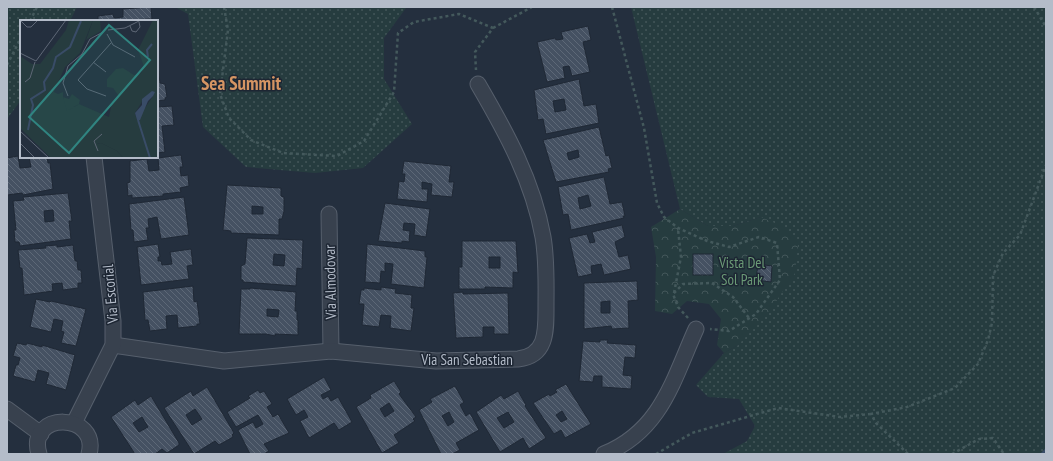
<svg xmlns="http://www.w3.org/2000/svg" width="1053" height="461" font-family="'PT Sans Narrow',sans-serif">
  <defs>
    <pattern id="grass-dots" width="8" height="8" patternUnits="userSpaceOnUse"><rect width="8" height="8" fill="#263c3f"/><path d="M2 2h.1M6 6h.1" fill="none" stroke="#435659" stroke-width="1.8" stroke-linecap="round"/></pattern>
    <pattern id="park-crowns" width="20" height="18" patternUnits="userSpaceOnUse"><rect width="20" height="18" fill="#263c3f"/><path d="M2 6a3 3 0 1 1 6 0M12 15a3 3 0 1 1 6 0" fill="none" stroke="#435659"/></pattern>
    <pattern id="building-back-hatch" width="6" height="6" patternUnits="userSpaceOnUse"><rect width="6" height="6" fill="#455162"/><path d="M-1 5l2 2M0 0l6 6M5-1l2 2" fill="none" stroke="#5d6877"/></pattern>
  </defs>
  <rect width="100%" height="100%" fill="#242f3e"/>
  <!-- grass -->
  <g fill="url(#grass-dots)">
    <polygon points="7,7 77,7 70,21 21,21 21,100 7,119"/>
    <polygon points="175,7 415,7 406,8 384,38 384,79 412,124 363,168 315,173 246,167 203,127 188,14"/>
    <polygon points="631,7 1046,7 1046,454 723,454 747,441 755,426 739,399 708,397 696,385 724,353 738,345 761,217 733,226 708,226 680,209"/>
  </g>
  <!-- park -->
  <polygon fill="url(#park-crowns)" points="680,209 708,226 733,226 761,217 784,227 798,245 795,273 767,315 738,345 724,353 717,345 721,319 709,304 687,301 672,314 655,311 656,257 651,227"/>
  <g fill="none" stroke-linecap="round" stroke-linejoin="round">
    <!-- stream -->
    <polyline stroke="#394c67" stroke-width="4.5" points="1043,454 1046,451"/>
  </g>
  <!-- building -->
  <g fill="url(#building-back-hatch)" stroke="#1f2835" fill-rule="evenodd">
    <polygon points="151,7 152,19 98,21 98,16 113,14 114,18 123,17 123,9"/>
    <polygon points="588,26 591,40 583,42 590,72 572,76 569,66 563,67 565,78 547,82 537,42 555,38 556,40 563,39 561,32"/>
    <polygon points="157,58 160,83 165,84 167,97 165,98 165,100 157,101"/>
    <path d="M579,79L584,106L596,104L599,123L546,134L543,119L538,120L534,90ZM564,99L566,110L555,112L553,101Z"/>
    <polygon points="172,106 174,125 162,126 165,152 157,153 157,107"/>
    <path d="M599,127L606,156L609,155L612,168L608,169L609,172L556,182L543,140ZM578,150L579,157L569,160L567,153Z"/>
    <polygon points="181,155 183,167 180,167 181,176 188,175 189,186 180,188 181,192 163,194 163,196 132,198 132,195 128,196 127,183 130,182 130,161 147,159 149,171 159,170 158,158"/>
    <polygon points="18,156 20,168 31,167 29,157 47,157 48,163 50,163 53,189 23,195 22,193 7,195 7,158"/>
    <polygon points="404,161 451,166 449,182 454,182 452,197 431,195 432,184 422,182 422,189 428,189 427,202 397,199 399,181 404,182 405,174 402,174"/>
    <path d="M604,177L610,204L622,202L625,216H623L624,218L571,230L568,214L563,215L558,187ZM588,195L591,206L580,209L578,198Z"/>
    <path d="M227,185L281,188V196L284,197V211L282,219H279V235L231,233V231L223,230ZM252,206L263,207V214H252Z"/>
    <path d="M68,193L72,221H69L71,239L20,246L19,242H15L14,230H16L13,201L24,200L23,197ZM53,210L54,221L45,222L44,211Z"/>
    <polygon points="184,197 189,235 161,239 157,217 148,219 149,228 146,228 148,240 134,242 133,230 131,230 129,204"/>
    <polygon points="385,203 430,209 426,237 414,235 415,224 404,223 403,230 410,231 409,242 402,241 402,243 378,241"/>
    <polygon points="622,225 625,237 615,242 619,257 628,255 631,269 604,275 601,264 591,266 592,274 578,277 569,238 587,234 590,243 595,242 592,232"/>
    <path d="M247,238L303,240L302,269L297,268L296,286L243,282V280H241V266L245,264ZM274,254L285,255L284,266L273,265Z"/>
    <path d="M462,241H516L518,273L513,272V288L485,287V289H459V267H462ZM489,257H500V268H489Z"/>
    <polygon points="158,244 160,257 158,257 158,261 161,261 162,265 172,264 170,252 191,249 193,265 187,266 189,279 141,285 137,247"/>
    <polygon points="367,244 425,251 425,257 427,257 424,288 391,284 393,264 385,263 385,272 381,271 380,283 365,282"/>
    <polygon points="57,245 57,247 73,245 75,261 77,261 78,270 81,270 82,283 78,283 78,288 63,290 62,283 52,284 53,291 24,295 22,268 20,268 18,250 46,248 45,246"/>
    <rect x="693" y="254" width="20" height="21"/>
    <polygon points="758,264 772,266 771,282 756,280"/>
    <path d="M637,281L638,300L628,301L629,328L612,329L611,326L584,329V283ZM610,301V313H601V302Z"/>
    <polygon points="193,286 194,302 197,301 200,324 197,324 197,326 178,328 177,315 166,316 167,329 150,331 148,320 145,320 143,292"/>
    <polygon points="381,287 396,289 395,293 412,295 411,308 414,308 411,331 390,328 391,316 381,315 379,327 362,325 364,304 359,304 361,290 364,290 364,288 381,290"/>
    <path d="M250,288L296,292L295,311H297V320H298V335L275,334V336L266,334H239L241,289H250ZM267,309L279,310L278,317L267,316Z"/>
    <polygon points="463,292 463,294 508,293 509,334 494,334 494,327 483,327 483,337 456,338 453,293"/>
    <polygon points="36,299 50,302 51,301 86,309 76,346 61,343 64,332 61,331 63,321 54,319 51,332 30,327"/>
    <polygon points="600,340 608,340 607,343 636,345 635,358 625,357 623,375 632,376 631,389 602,387 602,376 594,376 593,382 579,381 583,341 600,342"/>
    <polygon points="17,343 26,345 27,343 42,347 42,345 75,355 66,390 46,384 49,373 38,370 35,382 13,376 16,365 18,365 20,358 13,356"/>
    <polygon points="324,377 331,390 321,395 323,399 328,396 331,401 338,397 352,422 339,430 334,423 309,438 300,421 308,417 304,410 296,415 287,399"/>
    <path d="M394,381L401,392L399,394L416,417L413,419L415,421L394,435L399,443L382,453L356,407L371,398L370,395ZM389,403L394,411L385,417L380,409Z"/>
    <path d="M566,384L591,424L565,438L561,430L554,434L533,403L549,394L550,396L557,392L555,390ZM562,411L567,419L561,422L556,415Z"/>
    <path d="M455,386L464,402L460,405L466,416L470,413L479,430L456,443L460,450L452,454H441L419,410L432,402L430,399ZM449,412L454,422L448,426L442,416Z"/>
    <path d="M207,387L234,433L232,435L233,437L219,445L215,441L194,454L164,408L191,391L193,396ZM195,409L202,419L192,425L186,415Z"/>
    <polygon points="258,390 260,393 264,391 272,404 267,407 273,417 278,414 289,433 264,444 269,451 264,454 250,454 238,430 253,422 256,428 263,424 258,415 236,427 227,412 250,398 248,396"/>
    <path d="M518,391L526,405L525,406L546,438L529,449L523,438L500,452L476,412L501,395L504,399ZM508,412L514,422L504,428L497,418Z"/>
    <path d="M151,396L179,443V445L167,453L162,449L155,454H135L111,417L135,400L138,405ZM142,417L148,427L139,432L133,423Z"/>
  </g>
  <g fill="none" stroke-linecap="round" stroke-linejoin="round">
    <defs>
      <g id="minor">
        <polyline points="329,214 331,351"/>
        <path d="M113,345L224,361L331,351L436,361L518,359C547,356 546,331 546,307C546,285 547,260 543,237C533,181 506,132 478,84"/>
        <polyline points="7,409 41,434"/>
        <polyline points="74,423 113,345 113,321 94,157"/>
        <path d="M39,454C26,411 100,412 89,454"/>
        <path d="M604,454C661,431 673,380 696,329"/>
      </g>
    </defs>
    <!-- minor casing -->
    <use href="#minor" stroke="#565f6c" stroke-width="17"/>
    <!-- path -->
    <g stroke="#44595c" stroke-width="2.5" stroke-dasharray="3 3" stroke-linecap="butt">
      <polyline points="224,7 228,30 220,94 229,118 251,140 283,153 337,156 364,141 394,92 398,33 414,22 459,14 493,28 475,52 476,70"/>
      <polyline points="612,7 644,128 657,203 664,217 678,228 707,241 729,247 759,237 777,243 780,280 756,314 729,331 710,329"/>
      <polyline points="1034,7 1046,27"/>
      <polyline points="30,21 37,7"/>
      <polyline points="493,28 532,7"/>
      <polyline points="7,65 21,38"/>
      <polyline points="674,293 681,257 678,229"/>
      <polyline points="688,318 678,307 673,294 683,284 712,283 733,297 749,318"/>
      <polyline points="656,454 692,433 778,408 840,417 871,414"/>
      <polyline points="908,454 876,423 871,414 907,407 955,388 978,364 988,340 992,323 993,276 1003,253 1020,235 1046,165"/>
      <polyline points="952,454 979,439 993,438 1004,454"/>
    </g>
    <!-- minor -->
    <use href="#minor" stroke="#38414e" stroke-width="15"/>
  </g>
  <g text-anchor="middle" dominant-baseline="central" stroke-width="3" stroke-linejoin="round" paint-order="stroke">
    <!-- park labels -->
    <g font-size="15" fill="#6b9a76" stroke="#1d2633">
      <text x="742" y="262">Vista Del<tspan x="742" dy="17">Sol Park</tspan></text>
    </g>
    <!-- street labels -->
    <g font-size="15" fill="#b4bcc9" stroke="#1d2633">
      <text transform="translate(330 282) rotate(-91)">Via Almodovar</text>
      <text transform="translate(110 294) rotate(-95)">Via Escorial</text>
      <text x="467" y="359">Via San Sebastian</text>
    </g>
    <!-- district labels -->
    <g font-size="19" font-weight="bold" fill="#d59563" stroke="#1d2633">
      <text x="241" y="83">Sea Summit</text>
    </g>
  </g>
  <!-- overview -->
  <g transform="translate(20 20)">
    <rect width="138" height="138" fill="#242f3e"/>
    <path d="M49,0H73L60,33L45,47L34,72L38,74L43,72V78L54,87L59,84L89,97L92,82L98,75L93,68L87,67V59L96,49L103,48L114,55L121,53L124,47L118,30L133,0H138V138H103L97,131L81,123L77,124V138H31L0,108V36L12,44H20L46,10ZM133,71V76L117,100L115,93L125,77Z" fill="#263c3f" fill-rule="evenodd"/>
    <path d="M81,123L97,131L103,138H77V124Z" fill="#263c3f"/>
    <path d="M73,0H80L81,11L66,20ZM52,74L60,80L59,84L47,91L43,77L49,79Z" fill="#263c3f"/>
    <path d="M132,71L135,72L133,76L128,81L120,100H117L115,93L122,85V79Z" fill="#394c67"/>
    <path fill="none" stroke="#394c67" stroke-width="2" d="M128,37L127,30L132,24M118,100L130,138M8,110L13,85L11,79L25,70L24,62L33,48L36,37L50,27L61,1"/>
    <path fill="none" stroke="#5e6776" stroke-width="1" d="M0,0L7,7H11L18,0M110,6L112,11L116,12L120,7L119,2M88,10L105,8L121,0M87,14L93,25L115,37M0,33L16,41L46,0M73,42L86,52M5,62L10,58L15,42M48,76L43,63L48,46L62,34L70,19L83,12M86,76L67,69L58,60L91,23M0,111L29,138M0,123L15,138M78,131L74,121L82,114"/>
    <path fill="#308480" fill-opacity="0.15" stroke="#308480" stroke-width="2" d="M89,5L130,40L49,133L9,97Z"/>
    <rect width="138" height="138" fill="none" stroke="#b4bcc9" stroke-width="2"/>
  </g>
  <!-- border -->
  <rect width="1053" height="461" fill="none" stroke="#b4bcc9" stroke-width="16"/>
</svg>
